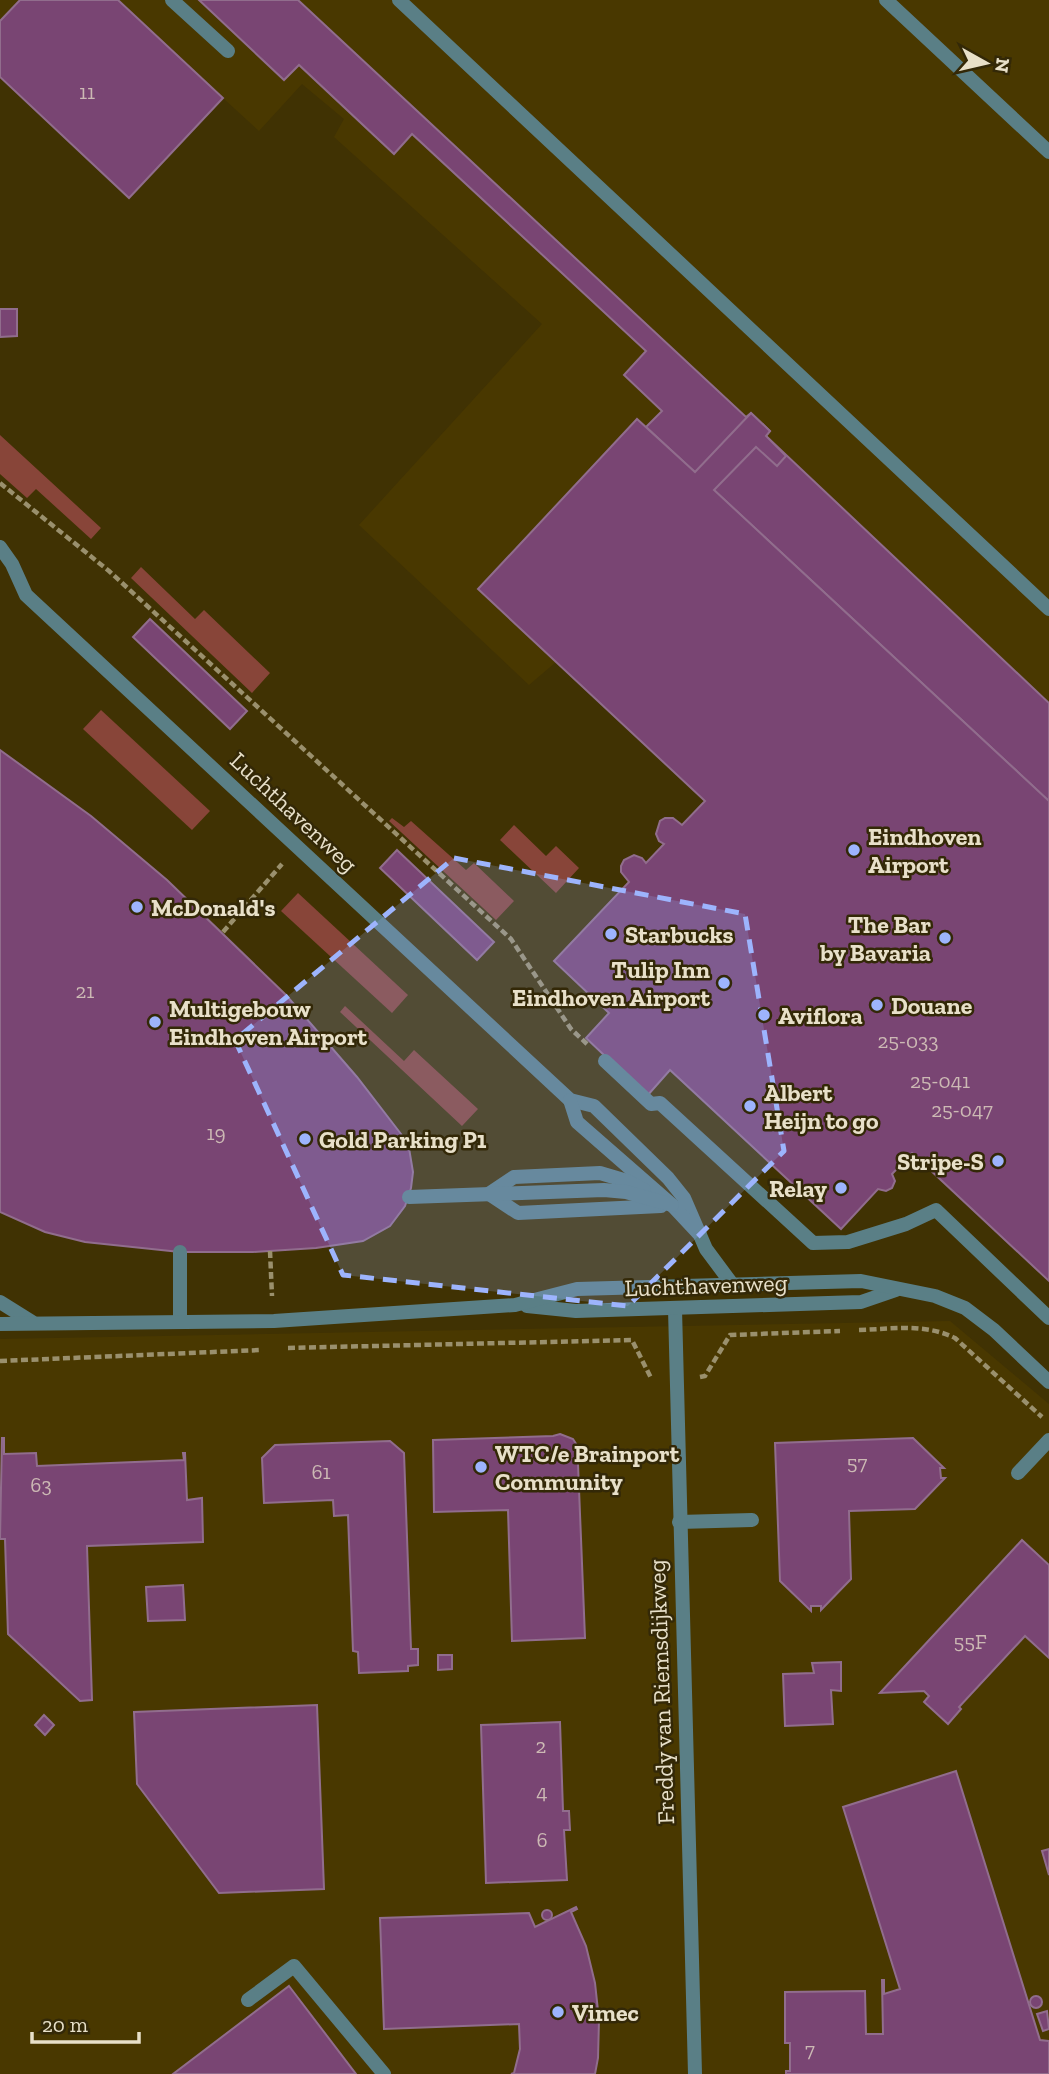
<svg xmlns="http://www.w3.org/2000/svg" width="1049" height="2074" font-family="'Zilla Slab',serif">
  <rect width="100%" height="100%" fill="#403203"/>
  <!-- built -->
  <g fill="#493800">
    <polygon points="0,0 1049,0 1049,1281 912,1153 892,1174 895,1181 892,1188 886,1191 878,1189 841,1229 671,1070 647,1096 586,1038 609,1013 554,961 628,882 621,872 621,866 624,860 634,855 642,858 647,863 664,844 656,834 660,821 665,818 673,818 682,825 704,801 556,662 529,685 359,525 542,324 334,137 344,119 302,84 259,131 223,98 129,198 0,77"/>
    <polygon points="950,1321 1049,1404 1049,2074 0,2074 0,1339"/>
  </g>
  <!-- green -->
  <g fill="#884539">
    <polygon points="0,435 101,528 91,539 36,489 27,498 0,474"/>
    <polygon points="141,567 195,619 204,610 270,673 252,693 131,578"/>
    <polygon points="101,710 210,811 192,830 83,729"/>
    <polygon points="392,818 404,827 411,821 466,870 474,863 514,901 496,920 389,821"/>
    <polygon points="514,825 546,856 556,846 579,868 556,893 500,840"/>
    <polygon points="298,893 408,995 392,1013 281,911"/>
    <polygon points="345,1006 404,1061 414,1050 478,1109 462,1126 340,1012"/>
  </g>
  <!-- building -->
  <g fill="#794573" stroke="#916d8d" stroke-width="2">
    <polygon points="20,0 118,0 223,98 129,198 0,77 0,21"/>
    <polygon points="199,0 298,0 746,417 751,413 770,431 766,436 1049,703 1049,801 646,427 662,411 624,375 646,351 412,134 394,154 299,65 284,80"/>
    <polygon points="0,309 17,309 17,336 0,337"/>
    <polygon points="751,413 770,431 766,436 786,456 777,466 756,447 714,490 1049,801 1049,1281 912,1153 892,1174 895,1181 892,1188 886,1191 878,1189 841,1229 670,1070 647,1096 586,1038 609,1013 554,961 629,882 621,872 621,866 624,860 634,855 642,858 646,863 664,844 659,841 656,834 660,821 665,818 673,818 682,825 705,801 478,589 637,419 695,472"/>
    <polygon points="150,619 247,711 230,729 133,637"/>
    <polygon points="0,750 91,816 167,880 286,995 357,1077 401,1134 409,1148 413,1172 411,1188 405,1206 390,1226 363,1241 316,1248 253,1252 180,1252 85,1242 45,1232 0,1212"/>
    <polygon points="397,850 494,942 477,960 380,868"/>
    <polygon points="560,1434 573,1439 580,1450 578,1464 585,1638 512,1641 508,1510 434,1512 433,1440 553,1436"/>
    <polygon points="2,1438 4,1438 4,1454 36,1453 37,1466 184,1460 183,1453 185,1453 187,1500 202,1498 203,1542 87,1546 92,1700 80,1701 8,1634 5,1539 0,1539"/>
    <polygon points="913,1438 944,1468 940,1468 941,1478 945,1478 915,1509 849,1511 851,1579 821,1610 821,1606 811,1606 811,1611 780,1581 775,1443"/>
    <polygon points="390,1441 404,1453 411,1649 418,1649 418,1665 408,1666 408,1671 359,1673 358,1652 353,1651 348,1515 334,1516 333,1500 264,1503 262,1458 275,1445"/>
    <polygon points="1022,1540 1049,1565 1049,1658 1025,1636 959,1707 961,1709 948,1724 924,1702 929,1696 924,1691 880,1693"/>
    <polygon points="183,1585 185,1620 148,1621 146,1587"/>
    <polygon points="438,1655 452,1655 452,1669 438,1670"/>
    <polygon points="841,1662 841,1691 831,1690 833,1724 785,1726 783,1674 814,1673 812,1663"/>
    <polygon points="317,1705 324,1889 219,1893 137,1784 134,1712"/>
    <polygon points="44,1715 54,1725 45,1735 35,1725"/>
    <polygon points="560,1722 563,1811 569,1811 570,1830 564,1830 567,1880 486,1883 481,1725"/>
    <polygon points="956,1771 1040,2040 1049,2041 1049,2074 786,2074 786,2071 790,2071 790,2043 785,2043 785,1992 865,1991 866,2034 883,2034 882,1980 884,1980 884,1994 900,1989 843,1807"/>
    <polygon points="1049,1849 1049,1875 1042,1851"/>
    <polygon points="576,1907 577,1909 571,1912 586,1946 595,1983 599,2020 598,2058 595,2074 511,2074 514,2073 520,2049 519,2024 384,2029 380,1918 529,1913 535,1927"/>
    <circle cx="547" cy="1915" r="5"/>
    <polygon points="289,1986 356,2074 173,2074"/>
    <circle cx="1036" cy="2002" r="6"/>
    <polygon points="1047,2011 1049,2029 1043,2031 1037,2014"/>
  </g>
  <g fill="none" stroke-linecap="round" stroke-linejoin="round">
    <!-- path -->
    <g stroke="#9a906d" stroke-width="4.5" stroke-dasharray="7 3.5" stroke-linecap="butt">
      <polyline points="0,483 109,571 511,939 571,1029 587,1044"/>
      <polyline points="223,932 282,864"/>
      <polyline points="270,1251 272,1296"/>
      <path d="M859,1330C893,1329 924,1323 955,1338L1042,1417"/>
      <polyline points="288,1348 632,1340 651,1378"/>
      <polyline points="0,1361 261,1350"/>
      <polyline points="700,1377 705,1376 730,1335 840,1331"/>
    </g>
    <!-- service -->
    <g stroke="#5a7f86" stroke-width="14">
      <polyline points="172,0 228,51"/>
      <polyline points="399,0 1049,609"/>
      <polyline points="886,0 1049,152"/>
      <polyline points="0,547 12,564 26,595 570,1100 594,1106 668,1178 684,1198 700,1235"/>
      <polyline points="570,1100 577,1122 672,1205 700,1235 706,1249 732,1284"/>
      <polyline points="490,1193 514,1177 600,1173 627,1181 644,1190"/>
      <polyline points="489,1194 518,1213 661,1206"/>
      <polyline points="409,1197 604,1190 626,1192 672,1205"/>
      <polyline points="180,1321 180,1252"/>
      <polyline points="1018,1473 1049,1440"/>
      <polyline points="679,1522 752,1520"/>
      <polyline points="248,2000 294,1966 384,2074"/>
    </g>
    <!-- pedestrian -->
    <polyline stroke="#5a7f86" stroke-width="14" points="605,1061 651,1104 660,1103 813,1243 848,1242 906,1224 936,1210 1049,1318"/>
    <!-- minor -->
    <polyline stroke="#5a7f86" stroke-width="14" points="675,1309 695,2074"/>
    <!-- tertiary -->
    <g stroke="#5a7f86" stroke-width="14">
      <polyline points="0,1302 32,1322"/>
      <polyline points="527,1306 576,1311 861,1302 896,1290"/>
      <polyline points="0,1324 274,1321 515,1305 577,1289 861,1281 935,1296 965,1308 994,1330 1049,1382"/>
    </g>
  </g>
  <!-- marked area -->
  <path fill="#9db4fd" fill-opacity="0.2" stroke="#9db4fd" stroke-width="5" stroke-dasharray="14 9" stroke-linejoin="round" d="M454,858L745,914L784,1151L628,1306L343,1275L235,1040Z"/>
  <!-- markers -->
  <g fill="#9db4fd" stroke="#332807" stroke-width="2.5">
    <circle cx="854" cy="850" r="7"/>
    <circle cx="137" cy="907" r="7"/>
    <circle cx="611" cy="934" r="7"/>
    <circle cx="945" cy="938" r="7"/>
    <circle cx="724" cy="983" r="7"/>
    <circle cx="877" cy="1005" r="7"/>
    <circle cx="764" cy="1015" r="7"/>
    <circle cx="155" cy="1022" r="7"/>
    <circle cx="750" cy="1106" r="7"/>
    <circle cx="305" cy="1139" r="7"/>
    <circle cx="998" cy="1161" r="7"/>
    <circle cx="841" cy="1188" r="7"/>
    <circle cx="481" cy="1467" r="7"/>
    <circle cx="558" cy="2012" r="7"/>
  </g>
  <g text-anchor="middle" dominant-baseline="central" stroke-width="5" stroke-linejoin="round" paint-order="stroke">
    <!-- number labels -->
    <g font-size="21" fill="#ccb9b4">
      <text x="87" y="91">11</text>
      <text x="85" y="990">21</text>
      <text x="908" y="1040">25-033</text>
      <text x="940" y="1080">25-041</text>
      <text x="962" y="1109">25-047</text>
      <text x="216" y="1132">19</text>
      <text x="857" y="1462">57</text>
      <text x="321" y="1471">61</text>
      <text x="41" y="1484">63</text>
      <text x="970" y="1641">55F</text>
      <text x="541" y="1745">2</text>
      <text x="542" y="1791">4</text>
      <text x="542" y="1839">6</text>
      <text x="810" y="2049">7</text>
    </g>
    <!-- street labels -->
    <g font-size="24" fill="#e8e0c9" stroke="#332807">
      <text transform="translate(294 812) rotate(43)">Luchthavenweg</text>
      <text transform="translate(706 1285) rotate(-2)">Luchthavenweg</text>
      <text transform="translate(661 1692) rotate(-92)">Freddy van Riemsdijkweg</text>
    </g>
    <!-- poi labels -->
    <g font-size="24" font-weight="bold" fill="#e8e0c9" stroke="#332807" text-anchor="start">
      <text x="868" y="836">Eindhoven<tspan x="868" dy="28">Airport</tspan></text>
      <text x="151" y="907">McDonald's</text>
      <text x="931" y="924" text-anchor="end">The Bar<tspan x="931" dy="28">by Bavaria</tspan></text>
      <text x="625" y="934">Starbucks</text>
      <text x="710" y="969" text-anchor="end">Tulip Inn<tspan x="710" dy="28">Eindhoven Airport</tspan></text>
      <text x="891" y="1005">Douane</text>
      <text x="169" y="1008">Multigebouw<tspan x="169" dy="28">Eindhoven Airport</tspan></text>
      <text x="778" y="1015">Aviflora</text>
      <text x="764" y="1092">Albert<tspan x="764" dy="28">Heijn to go</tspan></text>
      <text x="319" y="1139">Gold Parking P1</text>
      <text x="984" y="1161" text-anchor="end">Stripe-S</text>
      <text x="827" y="1188" text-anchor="end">Relay</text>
      <text x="495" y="1453">WTC/e Brainport<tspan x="495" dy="28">Community</tspan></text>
      <text x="572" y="2012">Vimec</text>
    </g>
  </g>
  <!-- north arrow -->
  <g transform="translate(986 63) rotate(98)" stroke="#332807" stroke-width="5" paint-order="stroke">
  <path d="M0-5L12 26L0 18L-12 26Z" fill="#e8e0c9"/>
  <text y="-10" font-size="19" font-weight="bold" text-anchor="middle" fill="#e8e0c9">N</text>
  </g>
  <!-- scale -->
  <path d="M32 2032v10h107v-10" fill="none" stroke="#e8e0c9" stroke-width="3.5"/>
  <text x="42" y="2032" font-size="21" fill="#e8e0c9" stroke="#332807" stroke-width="5" paint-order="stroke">20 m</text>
</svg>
